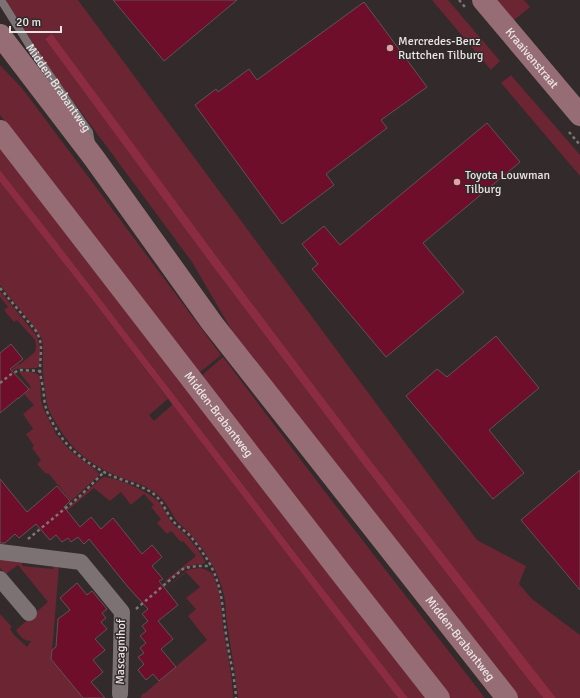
<svg xmlns="http://www.w3.org/2000/svg" width="580" height="698" font-family="Signika,sans-serif">
  <rect width="100%" height="100%" fill="#322a2b"/>
  <!-- green -->
  <g fill="#6c2533">
    <polygon points="6,0 78,0 477,540 526,566 519,584 532,599 580,635 580,698 556,698 371,461 217,257 52,35 45,39 211,264 364,466 520,669 543,698 510,698 238,341 192,262 53,74 35,47"/>
    <polygon points="432,0 448,0 500,61 491,70"/>
    <polygon points="495,0 524,0 530,7 513,21"/>
    <polygon points="0,65 21,87 31,100 221,355 199,373 0,115"/>
    <polygon points="511,75 580,155 580,176 501,83"/>
    <polygon points="0,146 426,698 408,698 368,647 52,236 0,170"/>
    <path d="M0,182L91,298L168,399L149,415L154,421L173,404L363,653L398,698H238L235,675L226,617C227,587 211,557 191,535C187,529 180,526 176,520C173,516 171,511 168,507C164,500 158,494 151,490C141,483 128,481 117,476C90,464 71,450 56,423C52,417 49,411 47,404L43,374V345L42,339L32,324L0,285Z"/>
    <path d="M0,291L36,335C40,343 43,361 37,368L16,369L0,379L18,364L19,365L35,352L36,346L35,340L17,320L14,322L4,310L8,307L0,297Z"/>
    <polygon points="223,357 329,497 485,698 450,698 201,376"/>
    <polygon points="19,372 32,372 38,374 40,379 41,400 43,408 56,434 65,445 72,452 98,472 99,475 98,476 71,501 48,473 46,474 37,464 41,460 32,448 34,446 26,434 33,429 23,414 34,405 24,394 31,387"/>
    <path d="M104,477C116,477 149,492 158,501C164,507 167,517 173,524C177,528 181,530 185,534C193,542 199,551 205,561L204,564C185,564 180,572 166,583L165,581L196,556L183,541L181,542L171,531L167,534L157,523L161,519L151,507L154,505L144,494L131,505L121,492L110,501L94,488L43,531L48,525L95,484L99,480Z"/>
    <path d="M0,559L22,561V566L53,569L54,564L59,565L53,641L51,659L83,698H0V614L12,627L10,629L14,635L27,647L31,641C23,641 20,636 16,630L48,602L18,565L6,574L0,568Z"/>
    <path d="M199,568L204,569L212,573C222,593 221,611 224,633C227,655 233,676 233,698H141L142,694L145,693L207,640L188,616L196,609L186,598L200,587L186,572L153,599L186,571L191,569Z"/>
  </g>
  <!-- water -->
  <g fill="#8c2c40">
    <polygon points="52,34 217,257 371,461 556,698 543,698 520,669 364,466 211,264 45,39"/>
    <polygon points="0,170 52,236 297,555 408,698 398,698 363,653 91,298 0,182"/>
  </g>
  <!-- building -->
  <g fill="#6f0e2a" stroke="#5e5455">
    <polygon points="113,0 237,0 164,61"/>
    <polygon points="364,2 427,87 381,120 387,128 326,174 334,185 282,224 195,105 216,89 218,92 249,69 257,80"/>
    <polygon points="487,123 520,162 423,243 464,292 386,357 312,269 318,264 302,244 324,226 340,245"/>
    <polygon points="496,336 539,388 489,430 524,473 493,499 406,396 437,369 447,377"/>
    <polygon points="11,344 23,359 10,369 29,389 18,399 18,398 0,413 0,353"/>
    <polygon points="580,470 580,590 521,520"/>
    <polygon points="0,479 27,512 57,486 70,501 64,507 80,527 91,517 101,529 113,518 142,554 152,545 162,557 152,566 163,579 159,581 178,605 158,621 173,639 161,649 176,667 159,681 153,674 146,680 138,670 144,664 138,657 144,653 140,648 146,643 140,636 146,631 142,626 148,621 142,614 148,609 128,587 89,539 84,544 78,537 71,542 68,538 62,542 56,535 50,540 36,524 19,538 15,534 5,543 0,543"/>
    <polygon points="77,583 87,595 92,591 107,609 102,613 106,618 101,622 107,629 95,639 105,650 93,660 103,672 91,682 105,698 83,698 51,659 52,650 56,647 58,619 70,610 60,598"/>
  </g>
  <g fill="none" stroke-linecap="round" stroke-linejoin="round">
    <!-- path -->
    <g stroke="#7d7677" stroke-width="2.5" stroke-dasharray="3 3" stroke-linecap="butt">
      <polyline points="459,0 465,7"/>
      <polyline points="569,132 580,145"/>
      <path d="M0,288L36,331C44,345 40,355 40,369C40,375 42,382 43,388C44,394 44,402 46,408C48,416 56,429 60,435C71,452 94,468 112,476C125,481 139,485 151,492C163,500 165,511 173,521C178,527 186,531 191,537C197,544 202,552 207,559C224,587 222,610 227,641C230,660 235,679 236,698"/>
      <polyline points="0,383 10,375 19,370 40,371"/>
      <polyline points="28,539 79,497 104,472"/>
      <polyline points="136,609 184,568 198,566 210,566"/>
    </g>
    <!-- lane -->
    <path stroke="#7c7273" stroke-width="8" id="s1" d="M1,0L31,48L89,132L91,143"/>
    <!-- street -->
    <g stroke="#7c7273" stroke-width="16">
      <polyline points="0,552 81,562 122,612 120,694"/>
      <polyline points="0,579 29,613"/>
    </g>
    <!-- secondary -->
    <g stroke="#966d74" stroke-width="22">
      <path id="s2" d="M483,0L580,115"/>
      <path id="s3" d="M0,35L94,158L212,323L507,698"/>
      <path id="s4" d="M0,131L338,569L439,698"/>
    </g>
  </g>
  <!-- markers -->
  <g fill="#f49aa5" stroke="#322a2b" stroke-width="1.5">
    <circle cx="390" cy="48" r="4"/>
    <circle cx="457" cy="182" r="4"/>
  </g>
  <g text-anchor="middle" dominant-baseline="central" stroke-width="3" stroke-linejoin="round" paint-order="stroke">
    <!-- poi labels -->
    <g font-size="12" fill="#eae5e5" stroke="#322a2b" text-anchor="start">
      <text x="398" y="41">Mercredes-Benz<tspan x="398" dy="14">Ruttchen Tilburg</tspan></text>
      <text x="465" y="175">Toyota Louwman<tspan x="465" dy="14">Tilburg</tspan></text>
    </g>
    <!-- street labels -->
    <g font-size="12" fill="#eae5e5" stroke="#322a2b">
      <text stroke="none"><textPath href="#s2" startOffset="76">Kraaivenstraat</textPath></text>
      <text stroke="none"><textPath href="#s1" startOffset="105">Midden-Brabantweg</textPath></text>
      <text stroke="none"><textPath href="#s4" startOffset="358">Midden-Brabantweg</textPath></text>
      <text stroke="none"><textPath href="#s3" startOffset="759">Midden-Brabantweg</textPath></text>
      <text transform="translate(121 652) rotate(-89)">Mascagnihof</text>
    </g>
  </g>
  <!-- scale -->
  <path d="M10 26v6h51v-6" fill="none" stroke="#eae5e5" stroke-width="2"/>
  <text x="16" y="26" font-size="12" fill="#eae5e5" stroke="#322a2b" stroke-width="3" paint-order="stroke">20 m</text>
</svg>
